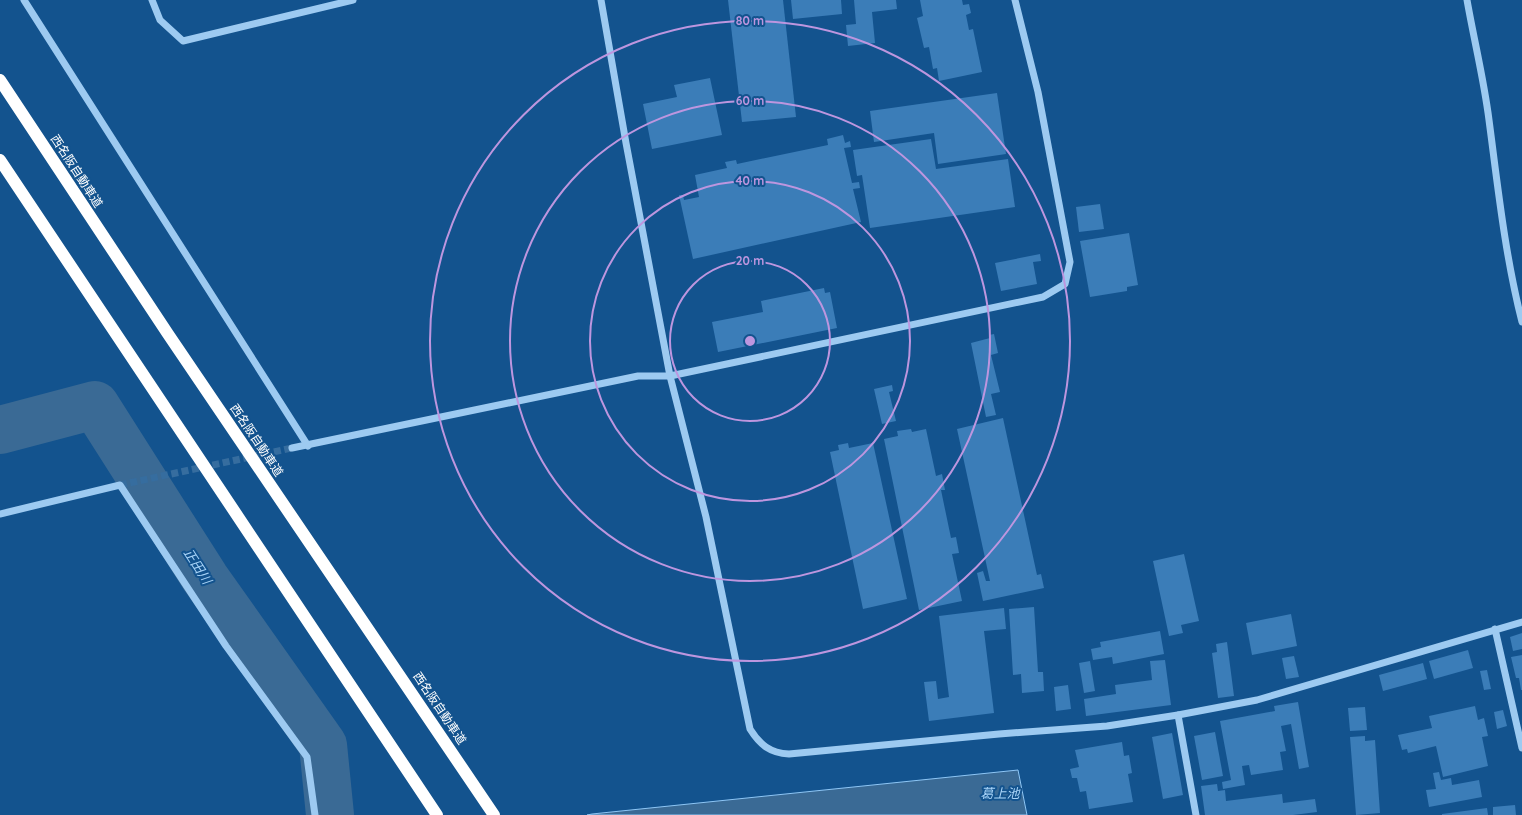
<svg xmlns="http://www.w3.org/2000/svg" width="1522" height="815" font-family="Quicksand,'Noto Sans JP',sans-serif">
  <rect width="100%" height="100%" fill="#13538e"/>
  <!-- water -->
  <polygon fill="#3a6a95" stroke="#8ec6f5" points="1018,770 1027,815 587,815 592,814"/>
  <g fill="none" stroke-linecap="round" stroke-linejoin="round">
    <!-- river -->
    <polyline stroke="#3a6a95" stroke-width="48" points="0,430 95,405 205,578 323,745 330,815"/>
  </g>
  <!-- building -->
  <g fill="#3b7db8">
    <polygon points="728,0 783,0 796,117 742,122"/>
    <polygon points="791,0 841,0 842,14 793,19"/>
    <polygon points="854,0 896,0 897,9 872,12 875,43 848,46 846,25 856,24"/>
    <polygon points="920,0 962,0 963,5 969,4 971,13 966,15 969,30 973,29 982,72 939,81 937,68 933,69 929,47 924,48 917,18 923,16"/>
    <polygon points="710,78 722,135 652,149 643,104 677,97 674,85"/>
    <polygon points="997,93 1006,154 938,164 934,133 874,142 870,111"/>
    <polygon points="843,135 845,143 850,141 851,147 844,148 852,183 859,182 860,188 853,189 861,222 693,259 679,195 683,195 684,200 699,197 695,175 727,168 725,162 736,160 737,164 828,145 827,139"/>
    <polygon points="931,139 936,169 1008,159 1015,207 870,228 862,175 857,176 853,150"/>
    <polygon points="1100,204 1104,229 1079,232 1076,207"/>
    <polygon points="1129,233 1138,285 1127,287 1127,291 1090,297 1080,241"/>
    <polygon points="1040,254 1041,261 1033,262 1037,284 1001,291 995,263"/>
    <polygon points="824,288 825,293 830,292 837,328 718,352 712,322 763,312 761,301"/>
    <polygon points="994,334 998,353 991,355 1000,392 991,394 996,415 986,417 971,343 990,338 989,335"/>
    <polygon points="892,385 893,391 889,392 896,421 882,424 874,389"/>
    <polygon points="1003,418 1037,575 1041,574 1044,588 983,601 977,573 983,571 986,581 990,581 957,429"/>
    <polygon points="911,429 912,432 926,429 936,476 942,474 945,490 941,490 951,538 956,537 959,553 952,554 962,601 919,610 884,439 898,436 897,431"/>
    <polygon points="848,443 849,448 873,443 907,599 863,609 830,452 839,450 838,445"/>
    <polygon points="1184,554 1199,621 1181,625 1183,633 1169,636 1153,561"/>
    <polygon points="1034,607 1038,672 1043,672 1044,691 1022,693 1021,674 1013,675 1009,609"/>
    <polygon points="1004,608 1006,629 984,631 994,713 929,721 924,682 936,681 938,699 949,697 939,616"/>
    <polygon points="1291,614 1297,646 1252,655 1246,623"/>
    <polygon points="1160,631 1164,654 1113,664 1112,657 1093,660 1091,649 1101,647 1100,642"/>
    <polygon points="1522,633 1522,649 1513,651 1510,637"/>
    <polygon points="1227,642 1234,696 1218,698 1212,653 1217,652 1216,644"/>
    <polygon points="1468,650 1473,668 1434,679 1429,661"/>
    <polygon points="1522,655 1522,690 1521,690 1519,678 1516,678 1511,657"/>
    <polygon points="1294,656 1299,677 1286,679 1282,658"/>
    <polygon points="1165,660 1171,705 1086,716 1084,699 1116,694 1115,685 1152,680 1150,661"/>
    <polygon points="1090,661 1095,691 1084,693 1079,663"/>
    <polygon points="1423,663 1427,679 1383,691 1379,675"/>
    <polygon points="1487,670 1491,689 1484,690 1480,671"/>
    <polygon points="1068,685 1071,709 1056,711 1054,687"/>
    <polygon points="1298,702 1309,767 1299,769 1291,724 1281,726 1286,751 1280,752 1283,770 1251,775 1249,765 1242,766 1245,785 1223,789 1222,782 1231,780 1220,721 1275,711 1274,706"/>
    <polygon points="1475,706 1478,720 1484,718 1488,736 1482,737 1488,766 1443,777 1436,746 1408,753 1407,749 1402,750 1398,735 1432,728 1429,716"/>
    <polygon points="1365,707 1367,730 1350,731 1348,708"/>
    <polygon points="1503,710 1507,726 1497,729 1494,712"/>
    <polygon points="1215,732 1223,776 1202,780 1194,736"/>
    <polygon points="1172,733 1183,795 1163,799 1152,737"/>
    <polygon points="1365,736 1365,741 1375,740 1380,813 1356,815 1350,737"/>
    <polygon points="1122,742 1124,756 1129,755 1132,773 1128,774 1133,802 1089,809 1086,791 1080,792 1077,778 1072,778 1070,769 1079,767 1075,750"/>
    <polygon points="1439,772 1441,780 1451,778 1452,785 1479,780 1482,797 1429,807 1426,790 1436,789 1433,773"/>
    <polygon points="1217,784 1218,791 1225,790 1226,801 1282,794 1283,803 1315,799 1317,812 1293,815 1205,815 1201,786"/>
    <polygon points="1515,805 1516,815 1493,815 1493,807"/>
    <polygon points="1487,808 1488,815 1442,815 1442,814"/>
  </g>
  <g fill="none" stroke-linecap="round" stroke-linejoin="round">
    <!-- minor-tunnel -->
    <polyline stroke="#366d9f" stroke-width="7" stroke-dasharray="7 3.5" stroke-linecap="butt" points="120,485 292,448"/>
    <!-- minor -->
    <g stroke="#9dcaf1" stroke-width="7">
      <polyline points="24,0 308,446"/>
      <polyline points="152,0 160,20 183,41 353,0"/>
      <path d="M601,0L626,143L670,376L706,517L750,729C760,745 770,753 789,754L999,734L1107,726L1178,715L1257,700L1522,622"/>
      <path d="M1467,0C1474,40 1484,80 1489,120C1498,188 1505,255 1522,322"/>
      <polyline points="292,448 638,376 670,376 1043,297 1065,284 1070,262 1038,92 1015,0"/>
      <polyline points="0,514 120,485 226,646 307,757 315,815"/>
      <polyline points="1495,629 1522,748"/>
      <polyline points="1178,715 1196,815"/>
    </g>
    <!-- highway -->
    <g stroke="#fff" stroke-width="12">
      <polyline points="0,80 168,334 494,815"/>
      <polyline points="0,160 437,815"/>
    </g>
  </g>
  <!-- distance rings -->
  <g fill="none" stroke="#bd96df" stroke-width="2">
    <circle cx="750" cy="341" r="80"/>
    <circle cx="750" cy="341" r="160"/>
    <circle cx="750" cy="341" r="240"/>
    <circle cx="750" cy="341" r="320"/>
  </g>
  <g text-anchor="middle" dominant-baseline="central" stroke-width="4" stroke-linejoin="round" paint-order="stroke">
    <!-- street labels -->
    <g font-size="12" fill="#fff" stroke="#13538e">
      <text transform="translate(77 171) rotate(57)">西名阪自動車道</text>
      <text transform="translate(257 440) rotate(56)">西名阪自動車道</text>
      <text transform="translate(440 708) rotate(56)">西名阪自動車道</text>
    </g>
    <!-- water labels -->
    <g font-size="13" font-style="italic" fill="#a9d4f8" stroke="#13538e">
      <text transform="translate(198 566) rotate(57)">正田川</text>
      <text x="1000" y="793">葛上池</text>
    </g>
  </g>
  <circle cx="750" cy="341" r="6" fill="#bd96df" stroke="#13538e" stroke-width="2"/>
  <g font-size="12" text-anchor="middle" font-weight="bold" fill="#bd96df" stroke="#13538e" stroke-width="4" stroke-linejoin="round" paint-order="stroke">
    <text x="750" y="25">80 m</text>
    <text x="750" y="105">60 m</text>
    <text x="750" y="185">40 m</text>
    <text x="750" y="265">20 m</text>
  </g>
</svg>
